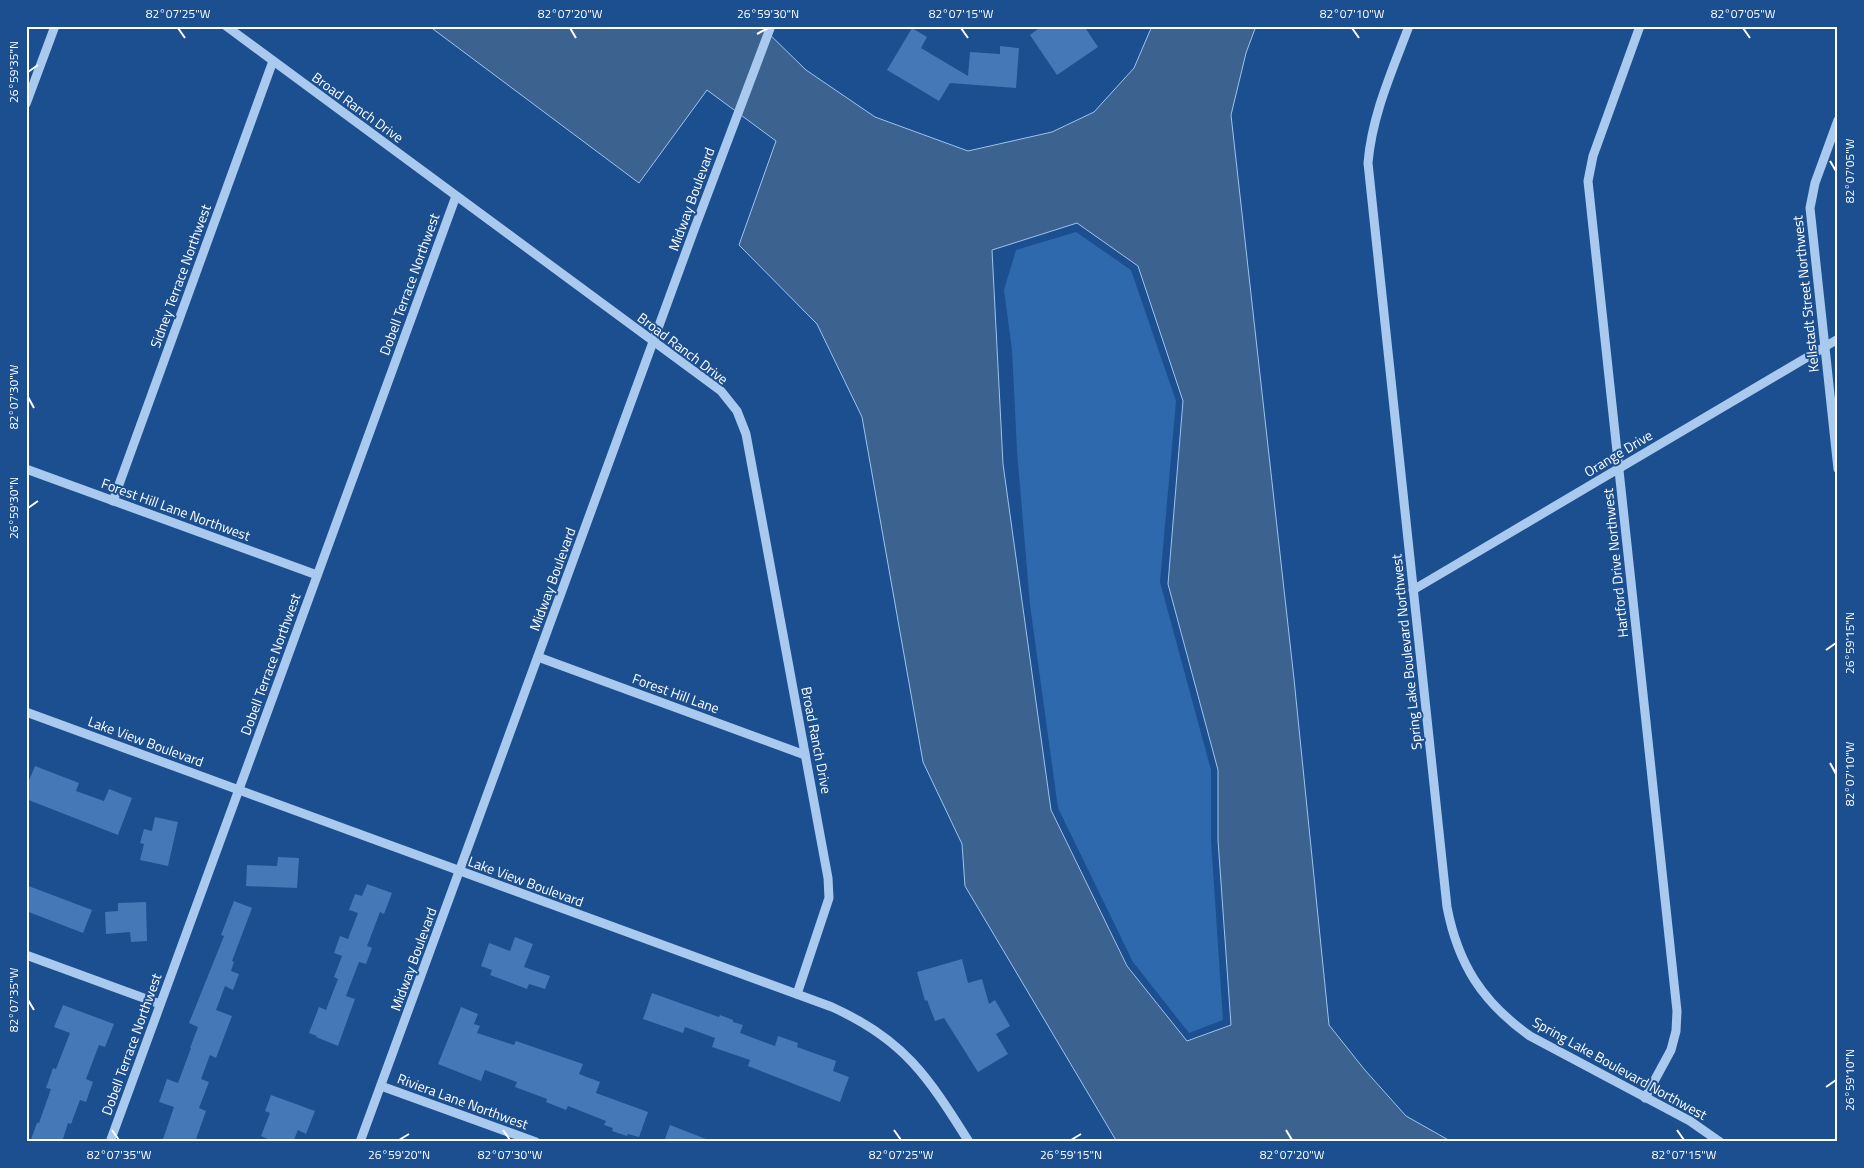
<svg xmlns="http://www.w3.org/2000/svg" width="1864" height="1168" font-family="'Titillium Web',sans-serif">
  <rect width="100%" height="100%" fill="#1b4f8f"/>
  <!-- green -->
  <polygon fill="#2e69ad" points="1076,232 1131,270 1176,401 1160,582 1211,770 1211,840 1223,1020 1189,1033 1133,962 1058,808 1030,605 1017,451 1012,350 1004,290 1016,250"/>
  <!-- water -->
  <path fill="#3c6290" stroke="#9cc4f0" fill-rule="evenodd" d="M429,26H761L806,70L875,117L968,151L1052,132L1094,112L1134,68L1152,26H1256L1246,53L1231,115L1294,679L1329,1025L1364,1069L1406,1116L1452,1142H1117L965,886L962,844L923,762L862,417L817,324L739,245L776,141L707,90L639,183ZM1077,223L1138,266L1183,401L1168,584L1218,770V840L1231,1025L1187,1041L1127,966L1051,810L1003,464L992,250Z"/>
  <!-- building -->
  <g fill="#4478b7">
    <polygon points="1042,26 1084,26 1098,47 1057,75 1030,35"/>
    <polygon points="912,28 927,37 921,48 968,76 970,52 1000,54 1000,46 1019,48 1016,88 950,83 939,101 887,70"/>
    <polygon points="35,766 79,783 76,791 104,801 109,789 132,798 118,835 26,799 26,788"/>
    <polygon points="155,817 178,822 168,866 140,860 144,844 140,843 144,829 152,831"/>
    <polygon points="278,857 299,858 297,888 246,886 247,865 277,866"/>
    <polygon points="367,884 392,893 384,914 380,912 367,946 372,948 366,964 359,962 346,996 355,999 338,1046 316,1037 317,1036 309,1033 319,1007 326,1010 338,979 334,977 342,956 334,953 340,936 348,939 358,913 349,910 355,894 362,896"/>
    <polygon points="26,885 92,910 83,933 26,911"/>
    <polygon points="234,901 252,908 232,961 234,962 231,971 239,974 233,990 225,986 216,1010 232,1016 216,1058 210,1055 201,1079 209,1082 199,1108 206,1111 195,1142 162,1142 174,1107 159,1102 167,1079 178,1083 191,1048 190,1048 198,1027 189,1023 224,936 221,935"/>
    <polygon points="146,902 147,941 131,942 130,932 106,934 105,912 118,911 118,903"/>
    <polygon points="515,937 533,944 524,967 550,976 545,989 529,984 527,989 490,975 492,970 481,966 489,943 510,951"/>
    <polygon points="962,959 968,983 982,979 989,1004 995,1000 1010,1026 996,1034 1008,1054 978,1072 944,1018 935,1021 927,1000 925,1001 917,972"/>
    <polygon points="652,993 719,1017 720,1015 733,1020 733,1022 743,1025 740,1033 775,1046 778,1036 798,1043 797,1047 836,1061 833,1071 849,1077 840,1102 748,1066 750,1060 712,1047 715,1038 685,1027 683,1033 643,1019"/>
    <polygon points="63,1005 114,1024 105,1047 99,1045 86,1079 93,1082 86,1102 80,1100 71,1124 68,1123 62,1142 30,1142 37,1123 39,1123 51,1089 46,1088 53,1068 56,1069 70,1033 54,1027"/>
    <polygon points="461,1007 478,1014 474,1024 480,1026 477,1033 514,1045 516,1041 583,1064 579,1074 600,1082 596,1093 648,1112 639,1137 628,1134 627,1136 612,1131 613,1128 604,1125 606,1121 568,1106 566,1110 546,1102 547,1099 515,1087 517,1082 485,1070 481,1081 438,1064"/>
    <polygon points="271,1095 315,1111 306,1134 298,1130 293,1142 275,1142 261,1136 270,1113 265,1111"/>
    <polygon points="670,1125 711,1141 710,1142 664,1142"/>
  </g>
  <g fill="none" stroke-linecap="round" stroke-linejoin="round">
    <!-- minor -->
    <g stroke="#a9c9ee" stroke-width="9">
      <polyline points="226,26 721,391 737,411 746,434 828,878 829,898 797,994"/>
      <path d="M1409,26C1392,71 1372,115 1368,163L1447,907C1458,964 1482,1002 1530,1036L1690,1121L1720,1142"/>
      <polyline points="1640,26 1593,156 1588,181 1677,1011 1676,1031 1671,1050 1645,1098"/>
      <polyline points="26,104 55,26"/>
      <polyline points="1838,120 1815,183 1810,208 1838,469"/>
      <polyline points="26,469 317,575"/>
      <polyline points="113,501 273,61"/>
      <polyline points="1413,590 1838,339"/>
      <polyline points="538,657 805,755"/>
      <path d="M26,712L832,1007C905,1040 928,1077 969,1142"/>
      <polyline points="26,955 160,1004"/>
      <polyline points="381,1086 536,1142"/>
      <polyline points="110,1142 456,196"/>
      <polyline points="360,1142 694,230 771,26"/>
    </g>
  </g>
  <!-- ticks -->
  <path fill="none" stroke="#fff" stroke-width="2" d="M178,28L185,38M570,28L576,38M961,28L968,38M1352,28L1359,38M1743,28L1750,38M757,34L768,28M28,72L38,65M1830,161L1836,171M28,397L34,408M28,508L38,501M1826,650L1836,643M1830,763L1836,774M28,1000L34,1010M1826,1087L1836,1080M112,1130L119,1140M503,1130L510,1140M894,1130L901,1140M1286,1130L1292,1140M1677,1130L1684,1140M399,1140L409,1134M1071,1140L1081,1134"/>
  <g text-anchor="middle" dominant-baseline="central" stroke-width="4" stroke-linejoin="round" paint-order="stroke">
    <!-- street labels -->
    <g font-size="14" fill="#fff" stroke="#1b4f8f">
      <text transform="translate(358 107) rotate(36)">Broad Ranch Drive</text>
      <text transform="translate(691 199) rotate(-70)">Midway Boulevard</text>
      <text transform="translate(180 276) rotate(-70)">Sidney Terrace Northwest</text>
      <text transform="translate(409 284) rotate(-70)">Dobell Terrace Northwest</text>
      <text transform="translate(1805 294) rotate(-96)">Kellstadt Street Northwest</text>
      <text transform="translate(683 348) rotate(37)">Broad Ranch Drive</text>
      <text transform="translate(1618 453) rotate(-31)">Orange Drive</text>
      <text transform="translate(176 509) rotate(20)">Forest Hill Lane Northwest</text>
      <text transform="translate(1615 563) rotate(-96)">Hartford Drive Northwest</text>
      <text transform="translate(552 579) rotate(-70)">Midway Boulevard</text>
      <text transform="translate(1406 652) rotate(-96)">Spring Lake Boulevard Northwest</text>
      <text transform="translate(270 664) rotate(-70)">Dobell Terrace Northwest</text>
      <text transform="translate(676 693) rotate(20)">Forest Hill Lane</text>
      <text transform="translate(817 740) rotate(79)">Broad Ranch Drive</text>
      <text transform="translate(146 741) rotate(20)">Lake View Boulevard</text>
      <text transform="translate(526 881) rotate(20)">Lake View Boulevard</text>
      <text transform="translate(413 959) rotate(-70)">Midway Boulevard</text>
      <text transform="translate(131 1044) rotate(-70)">Dobell Terrace Northwest</text>
      <text transform="translate(1620 1068) rotate(29)">Spring Lake Boulevard Northwest</text>
      <text transform="translate(463 1101) rotate(20)">Riviera Lane Northwest</text>
    </g>
  </g>
  <!-- border -->
  <rect width="1864" height="1168" fill="none" stroke="#1b4f8f" stroke-width="55"/>
  <rect x="28" y="28" width="1808" height="1112" fill="none" stroke="#fff" stroke-width="2"/>
  <g font-size="12" text-anchor="middle" fill="#fff">
    <text x="178" y="18">82°07'25"W</text>
    <text x="570" y="18">82°07'20"W</text>
    <text x="768" y="18">26°59'30"N</text>
    <text x="961" y="18">82°07'15"W</text>
    <text x="1352" y="18">82°07'10"W</text>
    <text x="1743" y="18">82°07'05"W</text>
    <text transform="translate(14 72) rotate(-90)" y="4">26°59'35"N</text>
    <text transform="translate(1850 171) rotate(-90)" y="4">82°07'05"W</text>
    <text transform="translate(14 397) rotate(-90)" y="4">82°07'30"W</text>
    <text transform="translate(14 508) rotate(-90)" y="4">26°59'30"N</text>
    <text transform="translate(1850 643) rotate(-90)" y="4">26°59'15"N</text>
    <text transform="translate(1850 774) rotate(-90)" y="4">82°07'10"W</text>
    <text transform="translate(14 1000) rotate(-90)" y="4">82°07'35"W</text>
    <text transform="translate(1850 1080) rotate(-90)" y="4">26°59'10"N</text>
    <text x="119" y="1159">82°07'35"W</text>
    <text x="399" y="1159">26°59'20"N</text>
    <text x="510" y="1159">82°07'30"W</text>
    <text x="901" y="1159">82°07'25"W</text>
    <text x="1071" y="1159">26°59'15"N</text>
    <text x="1292" y="1159">82°07'20"W</text>
    <text x="1684" y="1159">82°07'15"W</text>
  </g>
</svg>
